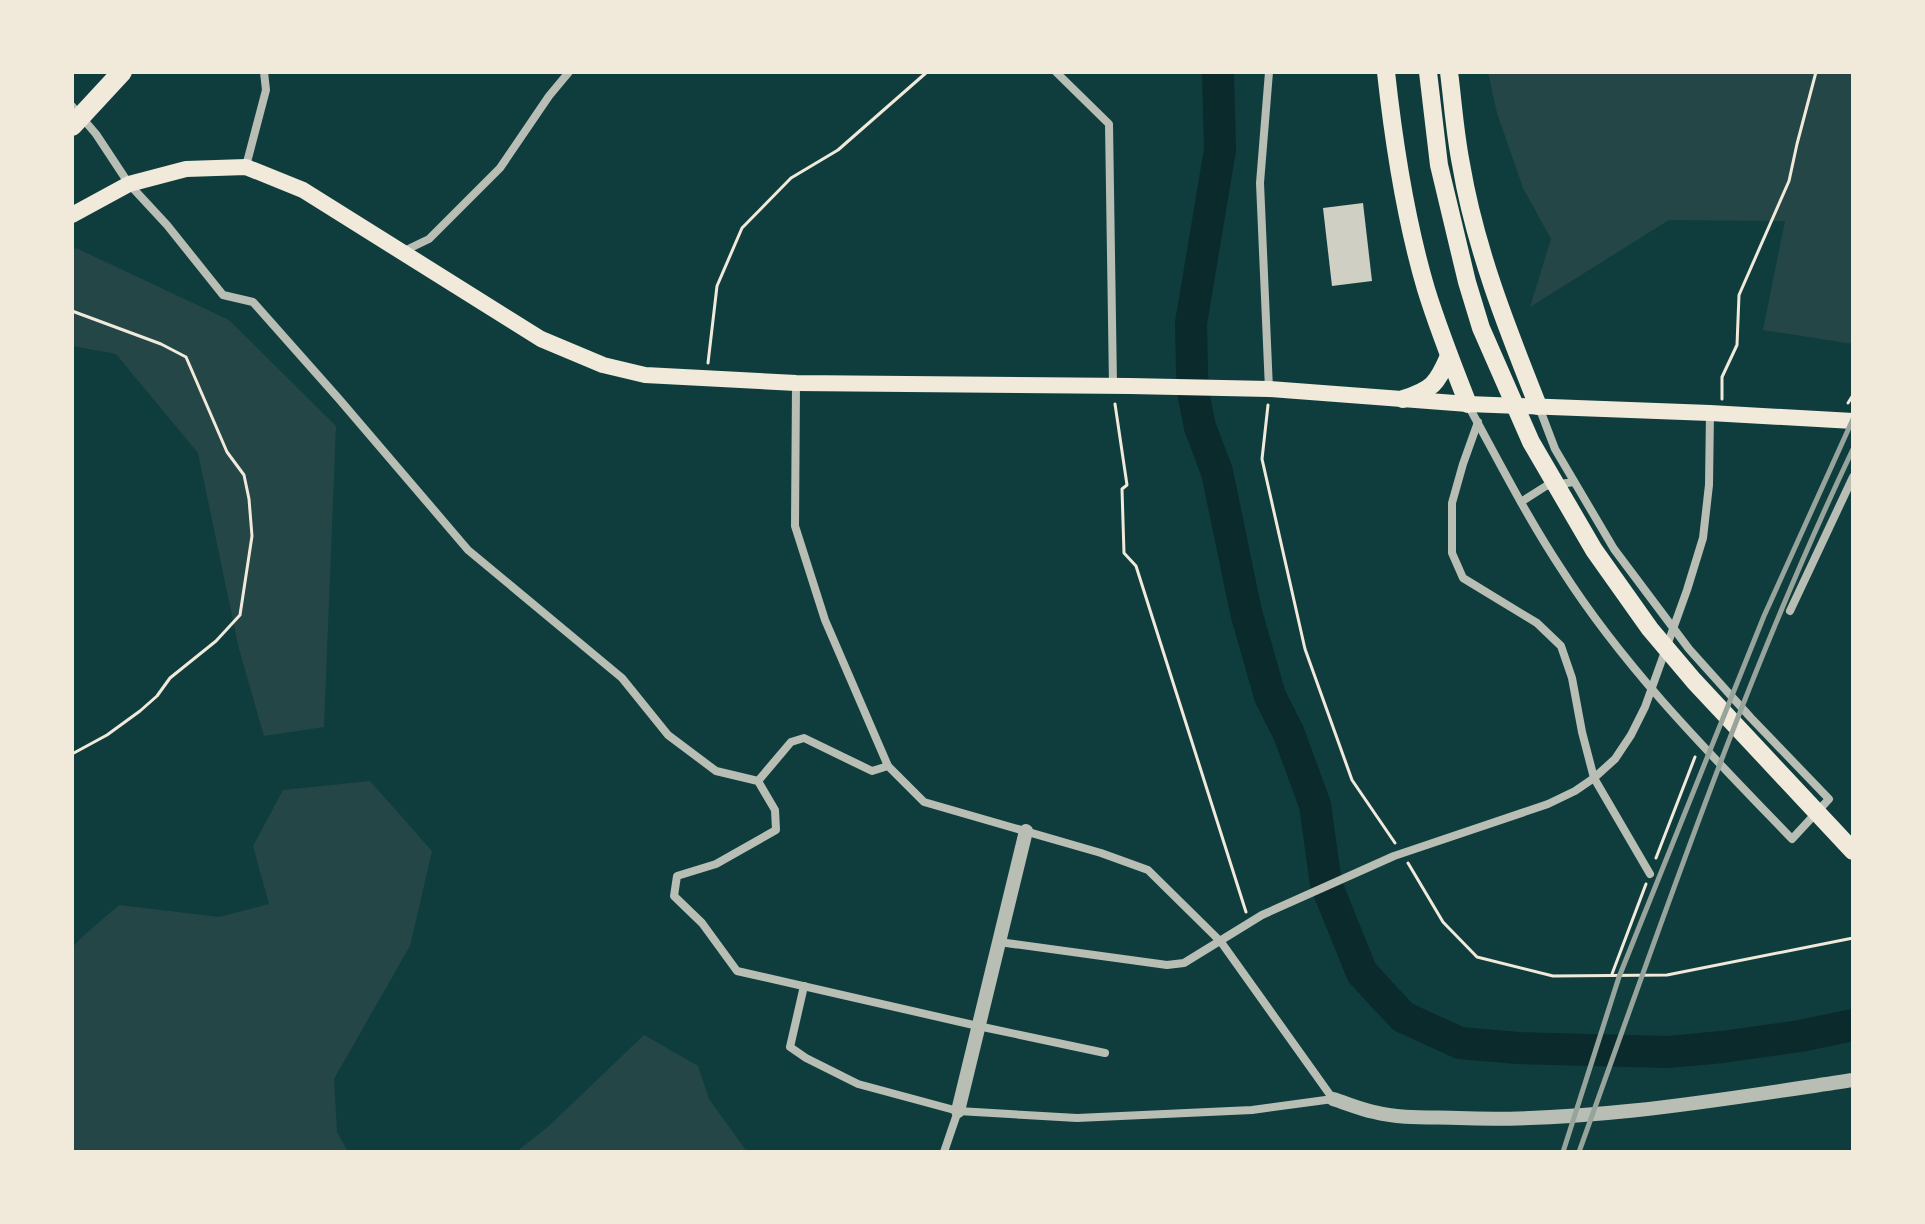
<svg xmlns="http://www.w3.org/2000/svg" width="1925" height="1224" font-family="'Varela Round',sans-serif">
  <rect width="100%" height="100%" fill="#0f3d3e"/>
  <!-- green -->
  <g fill="#244646">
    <polygon points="1488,72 1853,72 1853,344 1763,330 1785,221 1669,220 1530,307 1551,239 1523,188 1497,113"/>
    <polygon points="76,248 229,320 336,426 324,727 264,736 239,649 198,453 116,354 72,346 72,250"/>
    <polygon points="370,781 432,851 410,946 334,1079 337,1132 348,1152 72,1152 72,948 82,937 119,905 219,917 269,904 253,846 283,790"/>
    <polygon points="644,1035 698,1066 709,1099 745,1149 752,1152 516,1152 549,1126"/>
  </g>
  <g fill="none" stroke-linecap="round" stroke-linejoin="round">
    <!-- river -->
    <polyline stroke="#0a2a2b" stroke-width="32" points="1218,72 1220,150 1191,323 1192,372 1194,397 1200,427 1217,472 1246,612 1270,696 1289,734 1315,805 1326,884 1362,973 1403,1017 1460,1043 1518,1048 1668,1052 1722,1047 1800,1036 1853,1025"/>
  </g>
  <!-- building -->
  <polygon fill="#cfcfc3" points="1363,203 1372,281 1332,286 1323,208"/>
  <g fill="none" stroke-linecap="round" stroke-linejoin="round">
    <!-- path -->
    <g stroke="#f1e9da" stroke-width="3">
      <polyline points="72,311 161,344 186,357 227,452 244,475 249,499 252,536 240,615 216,641 170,678 157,696 140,711 107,735 72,754"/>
      <polyline points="708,363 717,286 742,228 791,178 838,150 927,72"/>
      <polyline points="1722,399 1722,377 1737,345 1739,295 1789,181 1797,144 1816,72"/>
      <polyline points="1848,403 1853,395"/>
      <polyline points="1115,404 1127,485 1122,489 1124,553 1136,566 1246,912"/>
      <polyline points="1268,405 1262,459 1305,649 1352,780 1395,843"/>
      <polyline points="1656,858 1695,757"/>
      <polyline points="1408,863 1443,922 1477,957 1553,976 1667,975 1853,938"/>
      <polyline points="1612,974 1646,884"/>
    </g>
    <!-- minor -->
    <g stroke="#b8beb3" stroke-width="8">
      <polyline points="1056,72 1109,124 1113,385"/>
      <polyline points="72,106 96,134 129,184 167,225 223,295 253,302 339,399 468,550 622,678 668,735 716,771 758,781 775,810 776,830 716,864 677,876 674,896 702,923 737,971 978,1026 1105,1053"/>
      <polyline points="246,166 266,90 264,72"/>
      <polyline points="404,251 429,239 500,168 549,96 569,72"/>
      <polyline points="796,384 795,526 825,620 888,766 924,802 1101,853 1148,870 1221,942 1333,1099 1252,1110 1077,1118 958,1111 858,1084 806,1058 790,1047 804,986"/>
      <polyline points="1269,389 1260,183 1269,72"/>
      <path d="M1468,405C1498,460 1527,517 1562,570C1626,670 1710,754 1792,839L1829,799L1751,718L1689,649L1614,549L1555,449L1539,407"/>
      <polyline points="1478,422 1463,464 1452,503 1452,553 1463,578 1537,623 1561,646 1572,678 1582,732 1594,778 1650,874"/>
      <polyline points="1521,502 1546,486 1574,482"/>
      <polyline points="1790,611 1853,477"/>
      <polyline points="758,781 791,742 804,738 872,771 888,766"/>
      <polyline points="999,942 1167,965 1184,963 1262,915 1394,856 1548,804 1575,791 1594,778 1615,759 1631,735 1645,707 1687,590 1703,538 1709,485 1710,413"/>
      <polyline points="944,1152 958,1111"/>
    </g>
    <!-- tertiary -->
    <g stroke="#b8beb3" stroke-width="14">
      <path d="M1333,1099C1346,1103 1360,1109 1374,1112C1401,1119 1431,1117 1459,1118C1588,1123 1725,1099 1853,1080"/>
      <polyline points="958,1111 1026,831"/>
    </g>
    <!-- secondary -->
    <polyline stroke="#f1e9da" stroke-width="16" points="72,215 129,184 186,169 246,167 303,190 541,339 603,365 645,375 796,383 1130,386 1269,389 1468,404 1710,413 1853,421"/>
    <!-- trunk -->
    <g stroke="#f1e9da" stroke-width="18">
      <path d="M1386,72C1394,145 1405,218 1426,289C1438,328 1453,366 1468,404"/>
      <polyline points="1428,72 1439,165 1467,282 1481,328 1531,442 1594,550 1650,629 1694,681 1853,851"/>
      <path d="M1449,72C1453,103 1455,134 1461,164C1475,248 1507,328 1538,406"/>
      <path d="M1403,399C1432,390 1437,384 1449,356"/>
    </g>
    <!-- motorway -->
    <polyline stroke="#f1e9da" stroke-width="20" points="72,126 122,72"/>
    <!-- rail -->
    <g stroke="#97a49c" stroke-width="5">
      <polyline points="1563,1152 1619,977 1764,616 1853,419"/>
      <path d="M1579,1152C1664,916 1745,676 1853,449"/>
    </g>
  </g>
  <!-- border -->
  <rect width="1925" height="1224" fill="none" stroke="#f1e9da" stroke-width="148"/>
</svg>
